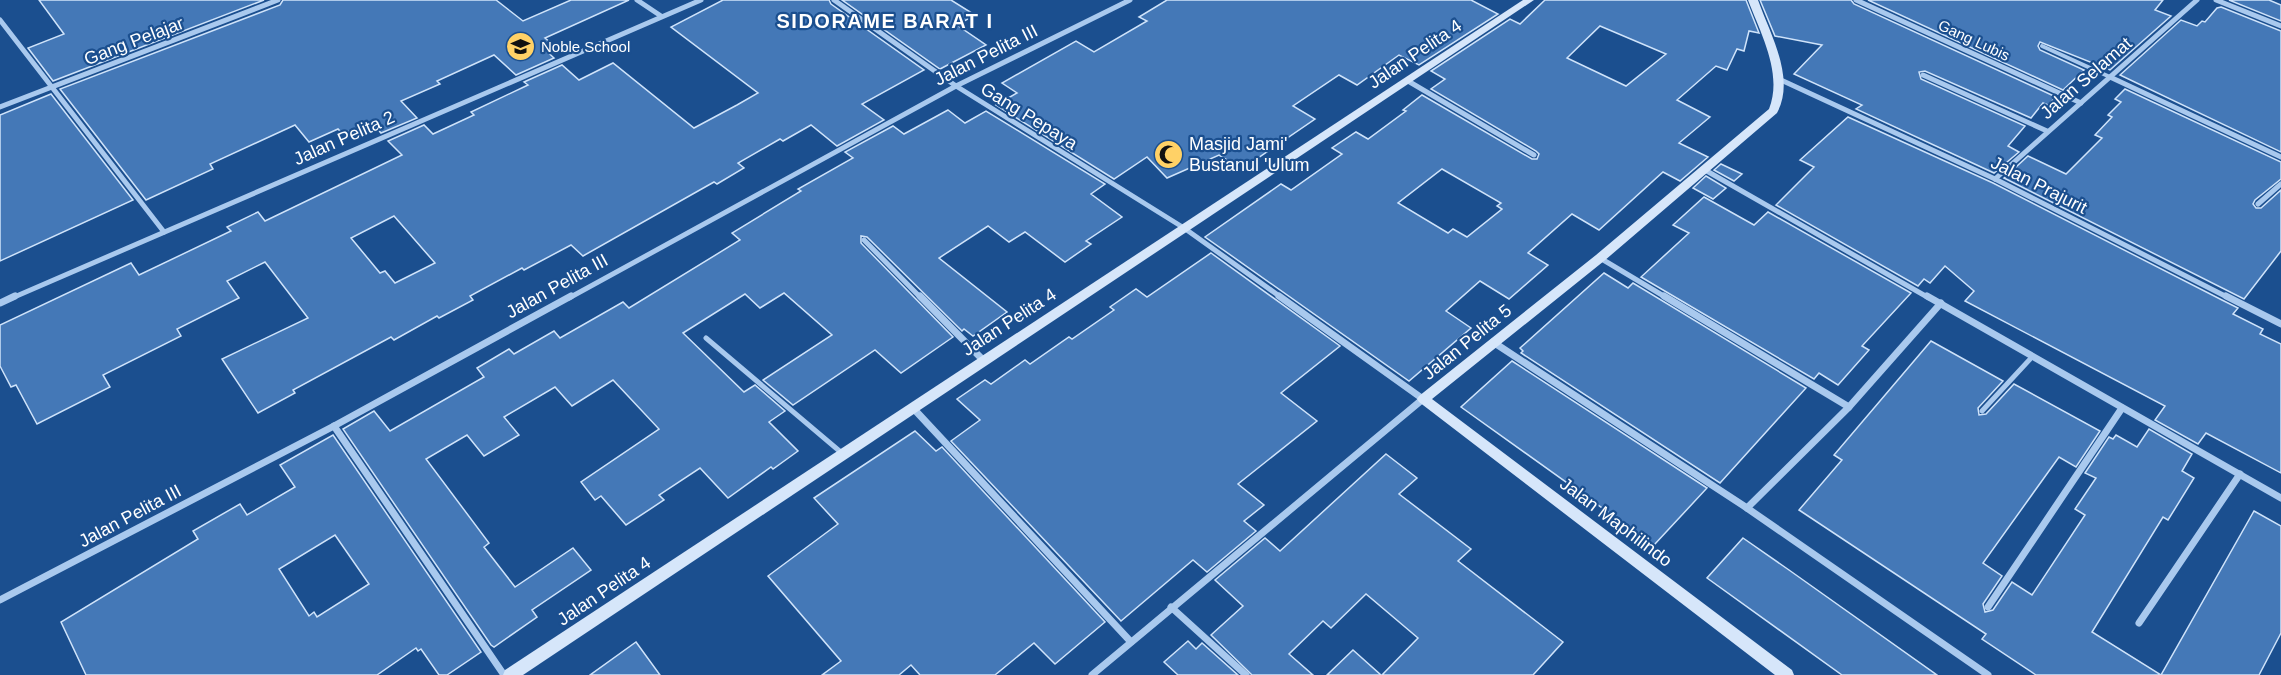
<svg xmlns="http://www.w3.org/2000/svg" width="2281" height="675" font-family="Arial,sans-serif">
  <rect width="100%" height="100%" fill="#1b4f8f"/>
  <!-- building -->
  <g fill="#4478b7" stroke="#cfe3fa" stroke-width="1.5" fill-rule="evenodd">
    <polygon points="39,0 264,0 53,81 28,48 64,34"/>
    <polygon points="283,0 496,0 523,21 571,0 629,0 545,38 551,43 542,47 554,58 516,75 494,55 437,81 440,84 401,101 417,118 381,133 371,122 343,134 338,129 309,142 295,125 210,164 213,169 146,200 60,89 280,5"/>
    <path d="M723,0H829L831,4L924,70L862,104L884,120L837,146L811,125L783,141L780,139L738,163L744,168L717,184L714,182L583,256L571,245L524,270L522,268L470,296L473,300L439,318L437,316L394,340L391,337L293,390L295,393L258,413L222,359L308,318L265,262L227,281L239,298L177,329L181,336L103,375L110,387L37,424L16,385L11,387L0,366V325L131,263L139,275L231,231L227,227L258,212L265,221L402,155L388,141L424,125L433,134L474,115L471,112L528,85L524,82L562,65L579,80L613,63L694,128L737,105L758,93L671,27ZM394,216L435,263L395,283L385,271L380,273L351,238Z"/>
    <polygon points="842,0 951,0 975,15 957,25 986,45 940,69"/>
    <polygon points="1167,0 1471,0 1498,14 1419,65 1399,55 1357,85 1339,75 1293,106 1315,119 1242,169 1219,155 1167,178 1147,157 1114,179 996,105 1017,93 1002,83 1076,41 1094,52 1147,21 1139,17"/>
    <path d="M1545,0H1746L1759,33L1749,31L1744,51L1737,49L1727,70L1716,66L1677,100L1710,117L1679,143L1708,157L1680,181L1663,172L1599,230L1572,214L1528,253L1548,265L1509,299L1480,281L1446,311L1471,328L1409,381L1205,237L1281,184L1291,190L1342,154L1332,148L1356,132L1368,139L1406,111L1403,110L1422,95L1532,159H1537L1539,154L1536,151L1431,89L1445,79L1431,71L1510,19L1520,24ZM1600,26L1666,54L1626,86L1567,58ZM1442,169L1501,203L1497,206L1502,209L1467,237L1453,229L1448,233L1398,203Z"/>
    <polygon points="1760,0 1851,0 1854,4 2056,97 2048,105 2043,103 2031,118 1925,71 1919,72 1921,79 2025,126 2008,146 2019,152 1994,173 1856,109 1862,105 1794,74 1822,45 1775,36"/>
    <polygon points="1868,0 2163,0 2155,10 2171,16 2110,70 2040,42 2038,46 2040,50 2084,70 2063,90"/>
    <polygon points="2229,0 2269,0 2281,5 2281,21"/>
    <polygon points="2221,7 2281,31 2281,152 2120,75 2181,20 2197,26 2202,21 2205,22 2217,8"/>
    <polygon points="2125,89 2281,162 2281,179 2255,200 2253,204 2256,208 2261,208 2281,190 2281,251 2244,299 2004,178 2028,156 2066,174 2102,138 2095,135 2112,117 2108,115 2121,102 2115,99"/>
    <polygon points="51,94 133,200 0,261 0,115"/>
    <polygon points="948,110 965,123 986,111 1105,184 1091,194 1122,217 1086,241 1091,244 1065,262 1025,232 1009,242 988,226 939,258 1007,312 973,336 964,329 962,331 867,237 861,236 861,243 953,337 901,373 875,350 793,405 763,380 832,335 784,293 760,308 745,294 683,333 744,392 755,385 785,411 769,422 798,451 773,469 771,467 728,498 700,468 659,495 664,500 626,525 601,496 595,500 581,482 659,429 613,380 572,406 555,387 504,417 519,435 484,456 467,435 426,459 489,543 484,547 515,587 573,548 591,570 532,610 537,617 494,647 491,645 343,429 374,411 390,431 484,377 477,368 509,349 514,354 554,331 560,338 623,302 629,308 740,240 732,233 801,191 798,189 853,158 845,152 893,126 904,134"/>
    <polygon points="1848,117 1993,183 2222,300 2238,308 2233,314 2263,329 2260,334 2281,344 2281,473 2206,433 2198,444 2155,420 2165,406 1965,301 1974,291 1945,266 1930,283 1924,279 1918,286 1776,205 1814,167 1800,160"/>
    <polygon points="1721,164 1742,174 1734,181 1714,170"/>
    <polygon points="1706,176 1726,188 1713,199 1693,188"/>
    <polygon points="1704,197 1754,225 1768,212 1911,293 1862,346 1869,350 1838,385 1819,373 1814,379 1641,277 1689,233 1673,225"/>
    <polygon points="1211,253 1340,346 1281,393 1317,421 1238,484 1264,505 1244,521 1256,531 1207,572 1193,560 1121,621 951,441 980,420 957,399 985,380 991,384 1025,360 1030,364 1069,337 1072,339 1114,310 1110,307 1136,289 1147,297"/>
    <polygon points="1604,273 1628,288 1633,283 1806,388 1720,483 1521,353 1523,351 1520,348"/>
    <polygon points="1931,341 2003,381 1978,408 1979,415 1986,414 2014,384 2100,431 2076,467 2059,457 1983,563 2002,576 1983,604 1985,612 1993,610 2012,582 2032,595 2085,515 2075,509 2096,478 2085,473 2109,437 2113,439 2116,435 2137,447 2149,429 2192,454 2182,471 2194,478 2168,520 2163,517 2092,632 2161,675 2036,675 1982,639 1986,634 1799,510 1842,460 1834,455"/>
    <polygon points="1512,361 1707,488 1654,545 1461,407"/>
    <polygon points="915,431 936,451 942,447 1105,622 1055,664 1034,643 995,675 920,675 911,665 899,675 822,675 841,661 768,576 838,524 814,498"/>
    <path d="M333,435L481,652L447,675H439L421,649L418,651L416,648L377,675H86L61,622L198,539L193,531L240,504L247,515L295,487L280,465ZM335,535L369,584L317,617L314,612L309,616L279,569Z"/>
    <polygon points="1386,454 1417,478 1399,494 1471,549 1458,561 1563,642 1533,675 1382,675 1418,638 1366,594 1331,628 1323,621 1289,654 1313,675 1252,675 1211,635 1243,606 1215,580 1265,538 1280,551"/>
    <polygon points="2254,511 2281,526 2281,633 2259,675 2161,675"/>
    <polygon points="1743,538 1789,570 1937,675 1842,675 1707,578"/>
    <polygon points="1188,641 1196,649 1202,643 1238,675 1178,675 1164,662"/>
    <polygon points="636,642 660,675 590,675"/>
    <polygon points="1353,650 1381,675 1327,675"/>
  </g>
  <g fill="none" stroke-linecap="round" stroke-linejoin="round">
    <!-- lane-far1 -->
    <polyline stroke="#a9c9ee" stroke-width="4" points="2042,46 2110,77"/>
    <!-- lane -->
    <g stroke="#a9c9ee" stroke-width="5">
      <polyline points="706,338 843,454"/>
      <polyline points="1982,411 2033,356"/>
    </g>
    <!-- street-far1 -->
    <g stroke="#a9c9ee" stroke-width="5">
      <polyline points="637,0 661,16"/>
      <polyline points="834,0 956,86 1184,228 1282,298"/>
      <polyline points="1856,0 2081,103"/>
      <polyline points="2216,0 2281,26"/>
      <polyline points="0,20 164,232"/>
      <polyline points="1923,75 2047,131"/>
      <polyline points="2110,77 2281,157"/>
      <polyline points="1781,80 1995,179 2229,298"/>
      <polyline points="1408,81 1534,155"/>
      <polyline points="0,107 278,0"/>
      <polyline points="1705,170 1929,298"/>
      <polyline points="1995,179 2197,0"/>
      <polyline points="2258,204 2281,184"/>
      <polyline points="864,240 921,298"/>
      <polyline points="1600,258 1667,298"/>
      <polyline points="12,298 701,0"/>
      <polyline points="569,298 956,86 1130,0"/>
    </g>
    <!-- street -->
    <g stroke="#a9c9ee" stroke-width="7">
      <polyline points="920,296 984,361"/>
      <polyline points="1664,296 1849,407"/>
      <polyline points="1927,296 2281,498"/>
      <polyline points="2226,296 2281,324"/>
      <polyline points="0,303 15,296"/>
      <polyline points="1493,342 1747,508 1988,675"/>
      <polyline points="913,408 1131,642"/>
      <polyline points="334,426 504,675"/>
      <polyline points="1747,508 1849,407 1941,303"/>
      <polyline points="0,600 334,426 571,296"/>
      <polyline points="1171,607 1246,675"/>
      <polyline points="1988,607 2122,408"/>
      <polyline points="2139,623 2240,474"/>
      <polyline points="1092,675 1423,399 1279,296"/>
    </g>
    <!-- secondary -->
    <g fill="#d6e6fa" fill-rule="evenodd">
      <polygon points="1523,0 1534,0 523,675 503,675 505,670"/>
      <path d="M1748,0H1758C1770,34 1796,78 1777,113L1604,261L1432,399L1792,670L1794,675H1775L1419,402L1417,399L1419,396L1596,255L1769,109C1783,74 1761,34 1748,0Z"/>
    </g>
  </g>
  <!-- icons -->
  <defs>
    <symbol id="school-disc" viewBox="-11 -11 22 22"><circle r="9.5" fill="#ffd166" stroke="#1b4f8f"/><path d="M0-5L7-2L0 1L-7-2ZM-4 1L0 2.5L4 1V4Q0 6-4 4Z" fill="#111"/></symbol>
    <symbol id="mosque-disc" viewBox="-11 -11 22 22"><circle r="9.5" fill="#ffd166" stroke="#1b4f8f"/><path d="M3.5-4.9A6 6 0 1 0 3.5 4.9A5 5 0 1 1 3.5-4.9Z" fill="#111"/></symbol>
  </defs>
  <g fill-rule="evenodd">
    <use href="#school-disc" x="504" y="30" width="33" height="33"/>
    <use href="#mosque-disc" x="1152" y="138" width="33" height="33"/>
  </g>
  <g text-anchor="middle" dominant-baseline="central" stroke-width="4.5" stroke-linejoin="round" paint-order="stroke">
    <!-- far-street labels -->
    <g font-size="15" fill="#fff" stroke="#1b4f8f">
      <text transform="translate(1974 40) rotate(25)">Gang Lubis</text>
    </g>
    <!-- far-poi labels -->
    <g font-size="15" fill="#fff" stroke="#1b4f8f" text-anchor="start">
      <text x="541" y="46">Noble School</text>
    </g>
    <!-- street labels -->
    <g font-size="18" fill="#fff" stroke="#1b4f8f">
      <text transform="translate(134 41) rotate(-21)">Gang Pelajar</text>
      <text transform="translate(1415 54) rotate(-34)">Jalan Pelita 4</text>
      <text transform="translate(986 55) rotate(-27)">Jalan Pelita III</text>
      <text transform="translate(2086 78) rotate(-41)">Jalan Selamat</text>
      <text transform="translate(1029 116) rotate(32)">Gang Pepaya</text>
      <text transform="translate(344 138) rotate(-24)">Jalan Pelita 2</text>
      <text transform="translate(2039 185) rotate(27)">Jalan Prajurit</text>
      <text transform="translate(557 286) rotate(-29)">Jalan Pelita III</text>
      <text transform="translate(1009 322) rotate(-33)">Jalan Pelita 4</text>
      <text transform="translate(1467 342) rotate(-39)">Jalan Pelita 5</text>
      <text transform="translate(130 516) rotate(-28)">Jalan Pelita III</text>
      <text transform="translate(1616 522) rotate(37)">Jalan Maphilindo</text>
      <text transform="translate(604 591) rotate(-34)">Jalan Pelita 4</text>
    </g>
    <!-- poi labels -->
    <g font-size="18" fill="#fff" stroke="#1b4f8f" text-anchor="start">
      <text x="1189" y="144">Masjid Jami'<tspan x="1189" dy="21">Bustanul 'Ulum</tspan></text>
    </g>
    <!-- far-district labels -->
    <g font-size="20" font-weight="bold" letter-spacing="1.5" fill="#fff" stroke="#1b4f8f">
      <text x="885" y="21">SIDORAME BARAT I</text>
    </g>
  </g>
</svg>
